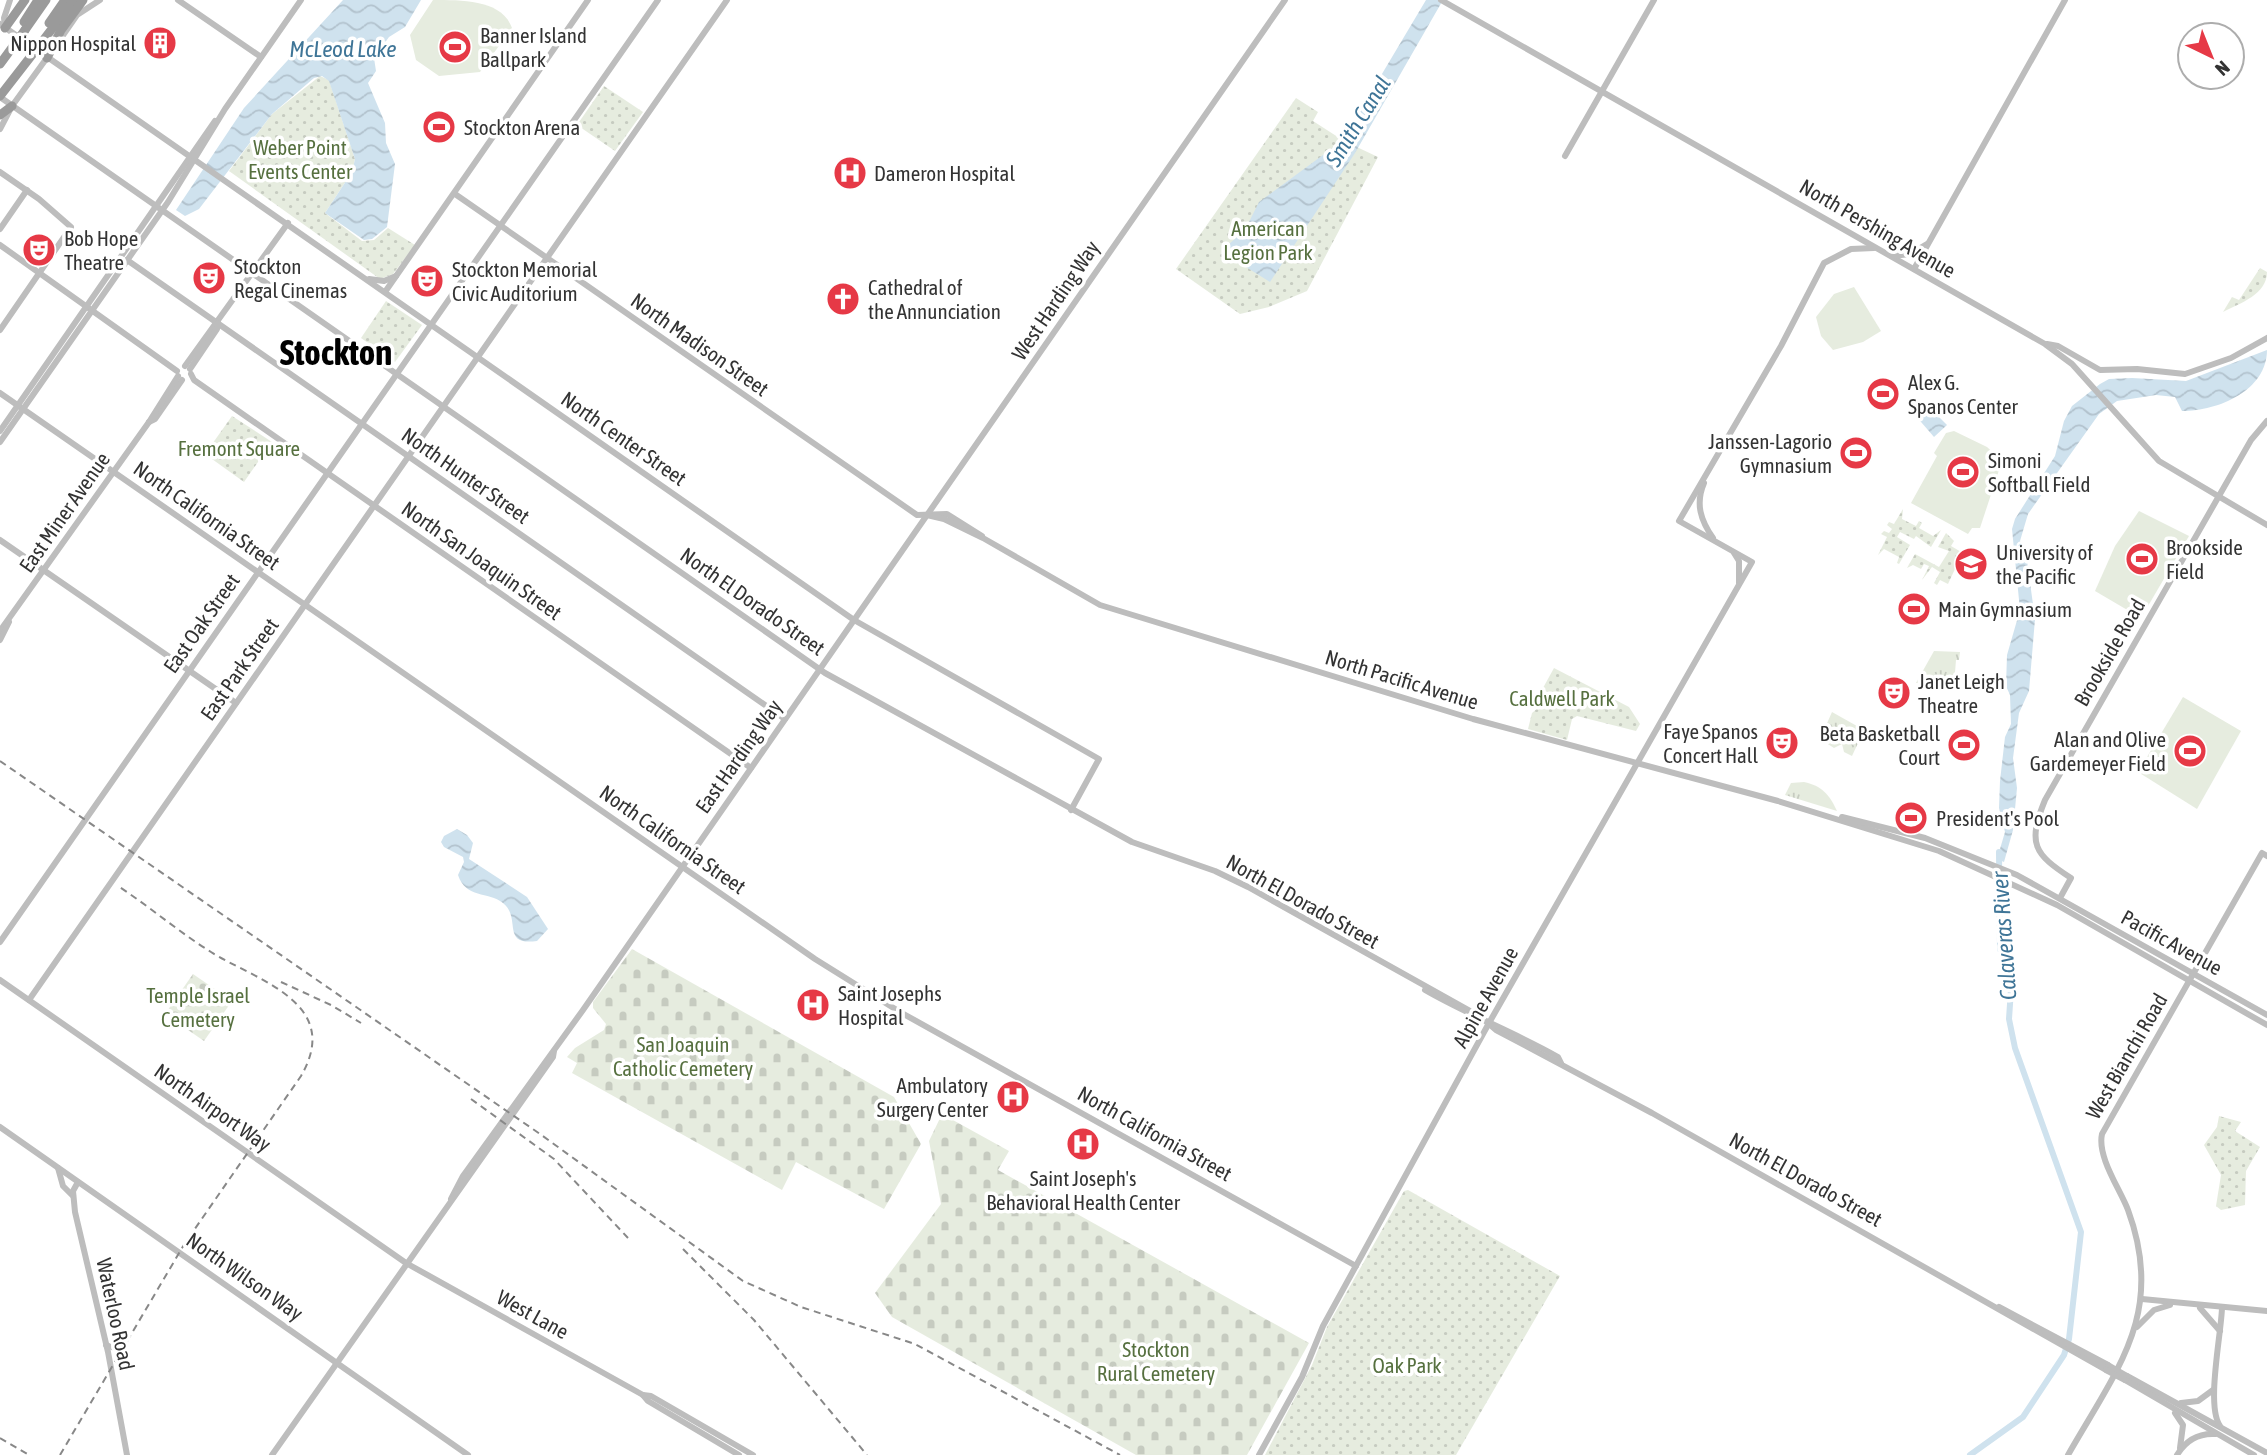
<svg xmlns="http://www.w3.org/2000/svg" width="2267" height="1455" font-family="'Asap Condensed',sans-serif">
  <defs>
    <pattern id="grass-tufts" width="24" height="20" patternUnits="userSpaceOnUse" patternTransform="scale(1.75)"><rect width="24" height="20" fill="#e6ecdf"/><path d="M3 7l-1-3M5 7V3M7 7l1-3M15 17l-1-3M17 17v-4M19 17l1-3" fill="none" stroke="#c6cbc0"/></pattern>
    <pattern id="cemetery-stones" width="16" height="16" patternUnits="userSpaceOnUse" patternTransform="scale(1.75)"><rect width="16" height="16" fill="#e6ecdf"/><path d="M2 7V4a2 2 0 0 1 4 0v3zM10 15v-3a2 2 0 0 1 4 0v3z" fill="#c6cbc0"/></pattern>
    <pattern id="park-dots" width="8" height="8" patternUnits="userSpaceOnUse" patternTransform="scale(1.75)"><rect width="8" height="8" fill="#e6ecdf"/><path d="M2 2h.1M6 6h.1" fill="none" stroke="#c6cbc0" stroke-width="1.8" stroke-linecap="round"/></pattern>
    <pattern id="water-waves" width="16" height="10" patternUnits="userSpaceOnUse" patternTransform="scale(1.75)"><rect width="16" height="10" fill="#cfe2ee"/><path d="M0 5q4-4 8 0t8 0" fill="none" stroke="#b2c2cd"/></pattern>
  </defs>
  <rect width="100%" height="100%" fill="#fff"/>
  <!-- grass -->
  <g fill="url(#grass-tufts)">
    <polygon points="1934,651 1960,652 1959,660 1956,660 1954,685 1916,683"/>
    <polygon points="1832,712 1864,730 1852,756 1844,752 1842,744 1834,748 1820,739"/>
    <path d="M1804,782C1822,786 1829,794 1837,811L1785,795L1791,783Z"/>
  </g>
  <!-- cemetery -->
  <g fill="url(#cemetery-stones)">
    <polygon points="632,949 894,1097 921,1144 884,1209 796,1162 782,1190 572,1073 577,1063 567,1057 575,1048 604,1030 606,1024 593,1008 593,1002"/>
    <polygon points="193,974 232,1001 204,1041 165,1014"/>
    <polygon points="942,1114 1009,1151 998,1170 1309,1343 1247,1455 1136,1455 892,1317 875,1293 941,1204 929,1141"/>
  </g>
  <!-- park -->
  <g fill="url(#park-dots)">
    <polygon points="320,76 329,80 355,159 352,172 325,213 362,241 374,240 388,228 415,245 393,274 380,279 229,171 272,114"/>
    <polygon points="604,86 643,112 615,151 577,125"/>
    <polygon points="1296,98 1318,112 1313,121 1344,141 1378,157 1307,291 1269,307 1240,314 1176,269"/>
    <path d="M2260,268L2267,272C2267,294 2241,303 2223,312L2232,297L2239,300Z"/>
    <polygon points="386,301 422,325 395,362 361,338"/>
    <polygon points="232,416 272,442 244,482 205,454"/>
    <polygon points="1903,509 1902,519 1916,526 1919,521 1922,523 1919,528 1933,536 1941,530 1931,547 1916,536 1914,539 1900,532 1897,537 1910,545 1899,564 1897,563 1899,557 1884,549 1878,555 1887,537 1881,534 1884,531 1889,533 1892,529 1887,525 1889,522 1894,524"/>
    <polygon points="1946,533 1954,541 1951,546 1968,556 1966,561 1960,558 1948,584 1940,580 1937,585 1934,583 1940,572 1932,567 1922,580 1929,566 1924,564 1921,569 1913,565 1907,568 1915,554 1939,567 1949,551 1938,547"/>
    <polygon points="1554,668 1629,707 1640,724 1636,731 1577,716 1572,719 1567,740 1528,729 1532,713 1539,707 1538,697"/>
    <polygon points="2219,1116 2241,1122 2235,1131 2260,1147 2246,1171 2245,1205 2221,1210 2216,1206 2221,1175 2204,1145 2217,1127"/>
    <polygon points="1408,1190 1560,1276 1456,1455 1265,1455 1312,1365 1327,1327 1404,1191"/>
  </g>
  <!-- pitch -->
  <g fill="#e6ecdf">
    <path d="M433,0C464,0 502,0 512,28L480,72L439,76L416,60L410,35Z"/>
    <polygon points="1854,287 1881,331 1863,342 1833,350 1821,336 1816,317 1834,294"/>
    <polygon points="1954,431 1987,447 2002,461 1980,528 1972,528 1968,534 1911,503 1937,456 1934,453 1946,433"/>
    <polygon points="2139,511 2189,536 2141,618 2095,591 2115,546"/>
    <polygon points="2183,697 2241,731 2197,809 2138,772"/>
  </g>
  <!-- water -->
  <g fill="url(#water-waves)">
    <polygon points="343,0 421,0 405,27 389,37 374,58 376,71 368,83 385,123 386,143 395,164 387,227 372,239 364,240 325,213 352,172 355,159 329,81 322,76 314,78 272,114 199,209 185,216 176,210 244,108"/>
    <polygon points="1426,0 1443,0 1355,153 1270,282 1230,257 1228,245 1245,230 1259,202 1342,141"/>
    <path d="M2267,350C2267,390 2219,411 2182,411L2175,397L2156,395L2117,401L2099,414L2028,514L2020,541L2026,553L2035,619L2029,691L2019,713L2013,758L2017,788L2013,830L2004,862L1997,859L2005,832L1999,808L2000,781L2005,737L2011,724L2010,695L2006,686L2007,655L2020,610L2012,529L2015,519L2055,456L2064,421L2072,406L2100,384L2109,379L2132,378L2186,381Z"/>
    <polygon points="1924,402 1947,425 1934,437 1915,415"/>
    <path d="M457,829L467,835L473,843L469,859L527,897L548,929L537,941C500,946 522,918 503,903C488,891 466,899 458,875L464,862L463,857L444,847L441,842L444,836Z"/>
  </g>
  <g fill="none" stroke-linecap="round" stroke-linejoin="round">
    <!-- river -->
    <polyline stroke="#cfe2ee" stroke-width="6" points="1970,1455 2023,1417 2064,1355 2069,1339 2081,1232 2015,1048 2009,1019 2011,989 2000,948 1999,852"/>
    <!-- secondary -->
    <g stroke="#bdbdbd" stroke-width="6">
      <polyline points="178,0 261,57"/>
      <polyline points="1441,0 2045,344 2072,364 2159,461 2267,525"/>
      <polyline points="0,24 854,620 1099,759 1071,810"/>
      <polyline points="5,28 4,18 10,0"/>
      <polyline points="59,41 77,15 100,0"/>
      <polyline points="0,97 825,673 1132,842 1215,871 1248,887 1481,1017 1496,1030 1652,1113 2106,1370"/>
      <polyline points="0,129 12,106 49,55"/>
      <polyline points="1565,156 1654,0"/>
      <polyline points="0,172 39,199 71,227 0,330"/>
      <polyline points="455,194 917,515 947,514 982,536"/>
      <polyline points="0,229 27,190"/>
      <polyline points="0,245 177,371"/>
      <polyline points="1892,256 1910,254 1927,244"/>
      <polyline points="127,260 785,719"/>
      <polyline points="1914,269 2065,0"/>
      <polyline points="369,279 384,281 396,276"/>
      <polyline points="385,292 588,0"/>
      <polyline points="2047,344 2058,346 2100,370 2137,369 2185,374 2231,358 2267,338"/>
      <polyline points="185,366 288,223"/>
      <polyline points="190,369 217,329 218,323"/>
      <polyline points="191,374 194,380 234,408 751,768"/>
      <polyline points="0,393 815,959 900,1012 1356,1266"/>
      <polyline points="149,422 155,419 182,380"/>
      <polyline points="0,431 215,121"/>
      <polyline points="0,442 168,202 225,109 301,0"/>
      <path d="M1704,483C1695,504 1701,521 1713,538"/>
      <polyline points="927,515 944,519 983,538 1100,605 1473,719 1778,801 1939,851 2057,905 2267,1025"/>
      <polyline points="0,540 236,703"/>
      <polyline points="1734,553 1739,561 1739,583"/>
      <polyline points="0,631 149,422 178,376"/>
      <polyline points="0,640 9,622"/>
      <polyline points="1842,817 1925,838 2017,875 2267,1015"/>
      <path d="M2060,898L2071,878C2034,854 2027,844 2045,800L2251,440L2267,421"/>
      <polyline points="0,942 658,0"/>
      <polyline points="0,980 406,1263 643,1395 648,1401 739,1455"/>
      <path d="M1425,990C1468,1015 1514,1032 1558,1057L1561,1063"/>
      <polyline points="29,1000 727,0"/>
      <polyline points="0,1127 468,1455"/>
      <polyline points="58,1168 63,1186 73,1196"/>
      <polyline points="78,1182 73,1191 75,1212 108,1352 127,1455"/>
      <polyline points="451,1199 463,1176 583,1010 1285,0"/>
      <polyline points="2142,1299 2267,1311"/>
      <polyline points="1999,1307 2108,1365"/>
      <polyline points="2200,1308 2220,1331"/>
      <polyline points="2137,1327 2154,1310 2170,1305"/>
      <polyline points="106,1345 120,1350"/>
      <polyline points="2127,1376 2267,1453"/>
      <polyline points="2125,1380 2254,1455"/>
      <polyline points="643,1395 651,1396 753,1455"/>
      <polyline points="2181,1403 2198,1401 2213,1390"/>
      <polyline points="2175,1413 2183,1425 2180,1448"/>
      <path d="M2220,1426C2206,1406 2221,1336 2222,1308"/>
      <polyline points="272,1455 553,1057 554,1051"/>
      <polyline points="1259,1455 1302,1377 1323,1326 1489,1023 1752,562 1679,521 1781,346 1824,263 1851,249 1874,248"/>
      <path d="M2068,1455C2117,1369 2166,1313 2128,1210C2120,1189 2097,1157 2102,1134L2262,853L2267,856"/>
      <path d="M2177,1455C2186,1440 2198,1433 2215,1434"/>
    </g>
    <!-- highway -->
    <g stroke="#9a9a9a" stroke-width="9">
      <polyline points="24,22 38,0"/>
      <polyline points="49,23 65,0"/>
      <polyline points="5,28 25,0"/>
      <polyline points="25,30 46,0"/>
      <polyline points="42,42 74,0"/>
      <polyline points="47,58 61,30 83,0"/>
      <polyline points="0,115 12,106"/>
    </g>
    <!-- rail -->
    <g stroke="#888" stroke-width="2" stroke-dasharray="7 5" stroke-linecap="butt">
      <polyline points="0,761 540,1134 743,1281 801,1307 915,1344 1120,1455"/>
      <polyline points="281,982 331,1005 361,1023"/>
      <polyline points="471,1099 554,1159 628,1238"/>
      <polyline points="683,1249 754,1320 867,1455"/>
      <polyline points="0,1438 29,1455"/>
      <path d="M60,1455L185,1243L301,1076C344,1002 255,980 211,952C179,932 150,907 118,886"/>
    </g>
    <!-- secondary-bridge -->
    <g stroke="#bdbdbd" stroke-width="6">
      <polyline points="2108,1365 2127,1376"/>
      <polyline points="2106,1370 2125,1380"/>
    </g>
    <!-- highway-bridge -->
    <g stroke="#9a9a9a" stroke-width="9">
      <polyline points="0,64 25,30"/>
      <polyline points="0,96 42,42"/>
    </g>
  </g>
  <!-- icons -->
  <defs>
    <symbol id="building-disc" viewBox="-11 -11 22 22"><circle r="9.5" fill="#e63946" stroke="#fff"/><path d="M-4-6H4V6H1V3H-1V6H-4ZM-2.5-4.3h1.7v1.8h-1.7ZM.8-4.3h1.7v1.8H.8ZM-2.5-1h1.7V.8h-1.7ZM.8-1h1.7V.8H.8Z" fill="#fff"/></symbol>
    <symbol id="stadium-disc" viewBox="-11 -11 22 22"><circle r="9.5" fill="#e63946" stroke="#fff"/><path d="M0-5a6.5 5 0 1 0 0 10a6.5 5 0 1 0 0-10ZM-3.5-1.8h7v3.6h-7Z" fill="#fff"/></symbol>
    <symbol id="hospital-disc" viewBox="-11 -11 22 22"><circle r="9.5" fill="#e63946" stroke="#fff"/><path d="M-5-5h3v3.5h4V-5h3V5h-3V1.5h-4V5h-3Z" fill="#fff"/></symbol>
    <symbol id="theatre-disc" viewBox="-11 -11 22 22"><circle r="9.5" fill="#e63946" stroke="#fff"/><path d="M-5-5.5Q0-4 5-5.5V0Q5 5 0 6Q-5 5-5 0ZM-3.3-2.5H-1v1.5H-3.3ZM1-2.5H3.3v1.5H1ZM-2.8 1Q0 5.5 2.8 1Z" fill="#fff"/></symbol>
    <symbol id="church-disc" viewBox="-11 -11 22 22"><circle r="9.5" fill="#e63946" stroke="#fff"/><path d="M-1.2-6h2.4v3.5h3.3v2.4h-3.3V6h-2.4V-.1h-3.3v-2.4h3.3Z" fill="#fff"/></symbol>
    <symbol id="university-disc" viewBox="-11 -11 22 22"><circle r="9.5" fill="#e63946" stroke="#fff"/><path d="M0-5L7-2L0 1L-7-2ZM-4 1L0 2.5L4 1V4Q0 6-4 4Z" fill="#fff"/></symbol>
  </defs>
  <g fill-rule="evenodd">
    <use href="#building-disc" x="141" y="24" width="38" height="38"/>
    <use href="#stadium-disc" x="436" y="28" width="38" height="38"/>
    <use href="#stadium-disc" x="420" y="108" width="38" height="38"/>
    <use href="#hospital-disc" x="831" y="154" width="38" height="38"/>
    <use href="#theatre-disc" x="20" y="231" width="38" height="38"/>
    <use href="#theatre-disc" x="190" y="259" width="38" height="38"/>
    <use href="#theatre-disc" x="408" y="262" width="38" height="38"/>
    <use href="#church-disc" x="824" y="280" width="38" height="38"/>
    <use href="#stadium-disc" x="1864" y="375" width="38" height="38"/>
    <use href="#stadium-disc" x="1837" y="434" width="38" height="38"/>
    <use href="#stadium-disc" x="1944" y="453" width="38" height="38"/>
    <use href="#stadium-disc" x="2123" y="540" width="38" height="38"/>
    <use href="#university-disc" x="1952" y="545" width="38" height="38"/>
    <use href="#stadium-disc" x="1895" y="590" width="38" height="38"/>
    <use href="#theatre-disc" x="1875" y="674" width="38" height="38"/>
    <use href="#theatre-disc" x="1763" y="724" width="38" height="38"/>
    <use href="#stadium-disc" x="1945" y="726" width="38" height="38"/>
    <use href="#stadium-disc" x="2171" y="732" width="38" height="38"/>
    <use href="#stadium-disc" x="1892" y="799" width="38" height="38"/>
    <use href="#hospital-disc" x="794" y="986" width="38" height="38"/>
    <use href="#hospital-disc" x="994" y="1078" width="38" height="38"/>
    <use href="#hospital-disc" x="1064" y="1125" width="38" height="38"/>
  </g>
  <g text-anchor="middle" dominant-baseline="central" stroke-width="7" stroke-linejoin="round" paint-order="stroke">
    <!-- poi labels -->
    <g font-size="21" fill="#333" stroke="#fff" text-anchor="start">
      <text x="480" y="35">Banner Island<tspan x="480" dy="24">Ballpark</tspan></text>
      <text x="136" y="43" text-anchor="end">Nippon Hospital</text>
      <text x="464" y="127">Stockton Arena</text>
      <text x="874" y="173">Dameron Hospital</text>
      <text x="64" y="238">Bob Hope<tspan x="64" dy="24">Theatre</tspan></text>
      <text x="234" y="266">Stockton<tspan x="234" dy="24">Regal Cinemas</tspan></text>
      <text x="452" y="269">Stockton Memorial<tspan x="452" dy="24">Civic Auditorium</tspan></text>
      <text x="868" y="287">Cathedral of<tspan x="868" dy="24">the Annunciation</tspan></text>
      <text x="1908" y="382">Alex G.<tspan x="1908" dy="24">Spanos Center</tspan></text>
      <text x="1832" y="441" text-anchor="end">Janssen-Lagorio<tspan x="1832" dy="24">Gymnasium</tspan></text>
      <text x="1988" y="460">Simoni<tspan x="1988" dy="24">Softball Field</tspan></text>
      <text x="2166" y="547">Brookside<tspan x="2166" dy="24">Field</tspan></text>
      <text x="1996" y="552">University of<tspan x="1996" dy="24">the Pacific</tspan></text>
      <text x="1938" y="609">Main Gymnasium</text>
      <text x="1918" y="681">Janet Leigh<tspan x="1918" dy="24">Theatre</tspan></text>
      <text x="1758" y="731" text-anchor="end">Faye Spanos<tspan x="1758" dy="24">Concert Hall</tspan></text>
      <text x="1940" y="733" text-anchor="end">Beta Basketball<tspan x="1940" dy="24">Court</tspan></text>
      <text x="2166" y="739" text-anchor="end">Alan and Olive<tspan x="2166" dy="24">Gardemeyer Field</tspan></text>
      <text x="1936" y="818">President's Pool</text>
      <text x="838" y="993">Saint Josephs<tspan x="838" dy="24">Hospital</tspan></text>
      <text x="988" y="1085" text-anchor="end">Ambulatory<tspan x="988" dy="24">Surgery Center</tspan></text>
      <text x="1083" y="1178" text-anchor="middle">Saint Joseph's<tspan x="1083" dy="24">Behavioral Health Center</tspan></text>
    </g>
    <!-- park labels -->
    <g font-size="21" fill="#56703f" stroke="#fff">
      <text x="300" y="147">Weber Point<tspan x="300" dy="24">Events Center</tspan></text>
      <text x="1268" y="228">American<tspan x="1268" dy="24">Legion Park</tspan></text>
      <text x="239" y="448">Fremont Square</text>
      <text x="1562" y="698">Caldwell Park</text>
      <text x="198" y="995">Temple Israel<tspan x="198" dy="24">Cemetery</tspan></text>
      <text x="683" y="1044">San Joaquin<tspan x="683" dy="24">Catholic Cemetery</tspan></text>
      <text x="1156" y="1349">Stockton<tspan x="1156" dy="24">Rural Cemetery</tspan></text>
      <text x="1407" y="1365">Oak Park</text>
    </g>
    <!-- street labels -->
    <g font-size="21" fill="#333" stroke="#fff">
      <text transform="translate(1878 228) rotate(30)">North Pershing Avenue</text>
      <text transform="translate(1055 300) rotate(-56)">West Harding Way</text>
      <text transform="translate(700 344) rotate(35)">North Madison Street</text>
      <text transform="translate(624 438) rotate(35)">North Center Street</text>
      <text transform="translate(466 475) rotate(35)">North Hunter Street</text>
      <text transform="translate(64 512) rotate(-55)">East Miner Avenue</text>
      <text transform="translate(207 515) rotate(35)">North California Street</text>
      <text transform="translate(482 560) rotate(35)">North San Joaquin Street</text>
      <text transform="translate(753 601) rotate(35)">North El Dorado Street</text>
      <text transform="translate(201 623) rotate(-55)">East Oak Street</text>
      <text transform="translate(2109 652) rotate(-60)">Brookside Road</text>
      <text transform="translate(239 669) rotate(-55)">East Park Street</text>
      <text transform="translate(1402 679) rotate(17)">North Pacific Avenue</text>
      <text transform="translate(738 756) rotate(-55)">East Harding Way</text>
      <text transform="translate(673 839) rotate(35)">North California Street</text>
      <text transform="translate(1303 901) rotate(29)">North El Dorado Street</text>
      <text transform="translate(2172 942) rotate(29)">Pacific Avenue</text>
      <text transform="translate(1485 997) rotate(-61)">Alpine Avenue</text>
      <text transform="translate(2126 1056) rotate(-60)">West Bianchi Road</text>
      <text transform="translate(213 1107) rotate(35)">North Airport Way</text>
      <text transform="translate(1155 1133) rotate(29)">North California Street</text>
      <text transform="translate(1806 1179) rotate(29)">North El Dorado Street</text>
      <text transform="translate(245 1276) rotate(35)">North Wilson Way</text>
      <text transform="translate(116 1314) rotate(78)">Waterloo Road</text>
      <text transform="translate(533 1314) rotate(29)">West Lane</text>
    </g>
    <!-- water labels -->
    <g font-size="23" font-style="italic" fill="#3f7597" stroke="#fff">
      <text x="343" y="49">McLeod Lake</text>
      <text transform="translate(1358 121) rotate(-58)">Smith Canal</text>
      <text transform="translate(2004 936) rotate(-94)">Calaveras River</text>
    </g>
    <!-- town labels -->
    <g font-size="35" font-weight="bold" fill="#000" stroke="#fff">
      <text x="336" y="352">Stockton</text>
    </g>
  </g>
  <!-- north arrow -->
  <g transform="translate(2211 56) rotate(137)"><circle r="33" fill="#ffffff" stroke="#adadad" stroke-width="2"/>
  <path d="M0-5L12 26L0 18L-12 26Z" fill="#e63946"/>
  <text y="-10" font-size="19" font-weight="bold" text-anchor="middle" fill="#333333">N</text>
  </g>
</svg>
